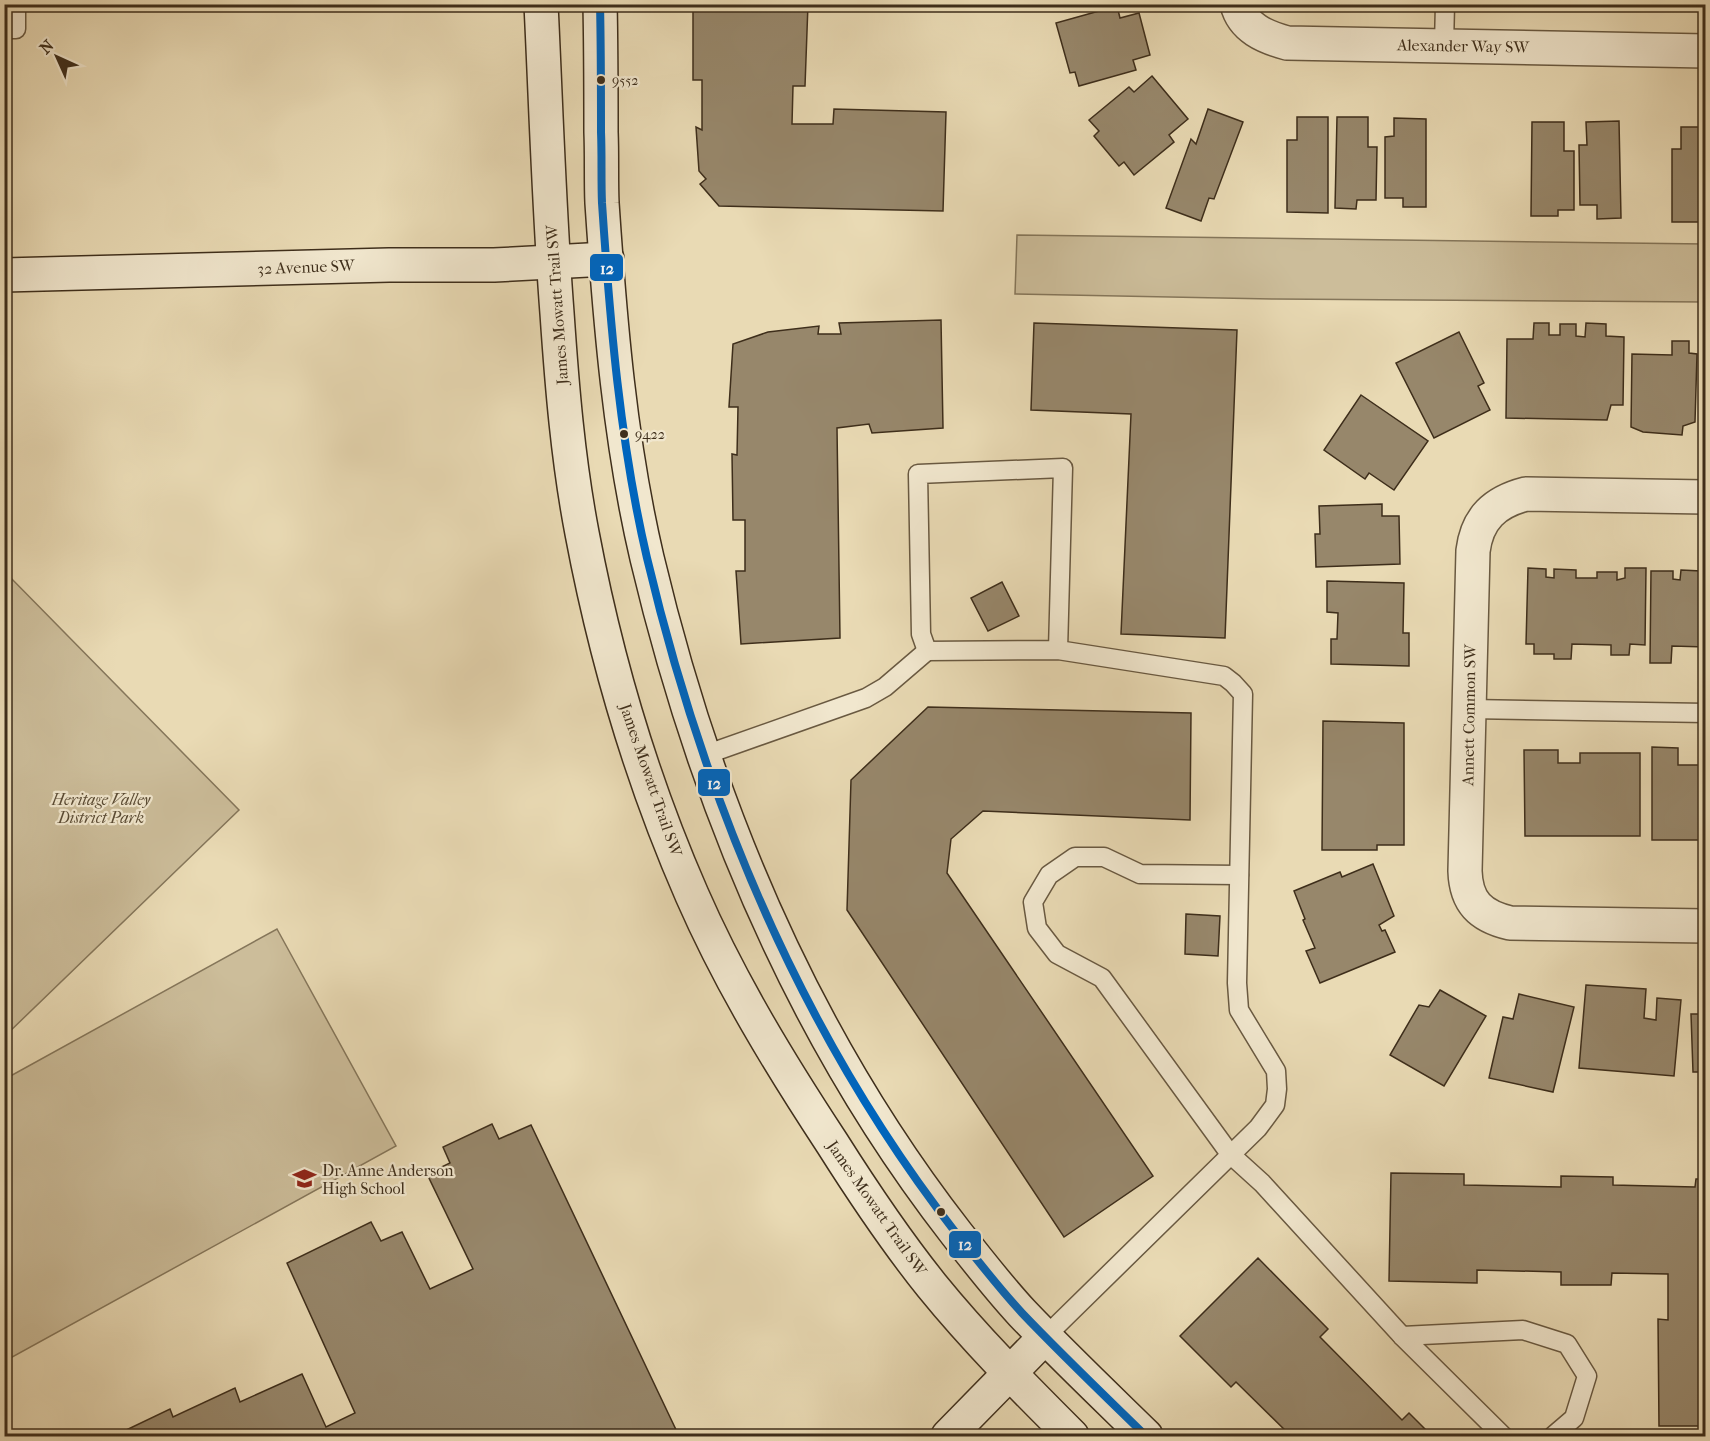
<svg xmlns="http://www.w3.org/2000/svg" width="1710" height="1441" font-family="'IM FELL French Canon',serif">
  <rect width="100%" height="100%" fill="#e9dab4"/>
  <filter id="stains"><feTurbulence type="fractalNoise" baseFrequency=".00333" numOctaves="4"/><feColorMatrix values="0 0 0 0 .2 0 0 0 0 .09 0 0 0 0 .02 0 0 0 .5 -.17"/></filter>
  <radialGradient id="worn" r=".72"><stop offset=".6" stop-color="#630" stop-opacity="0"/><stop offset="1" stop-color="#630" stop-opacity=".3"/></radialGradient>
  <!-- green -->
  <g fill="#ccbd9a" stroke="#85765a" stroke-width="1.5">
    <polygon points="1017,235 1705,244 1705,302 1274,299 1015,294"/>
    <polygon points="5,572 239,810 5,1036"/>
    <polygon points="277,929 396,1146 5,1361 5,1079"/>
  </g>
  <!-- building -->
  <g fill="#97876b" stroke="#3e2e1b" stroke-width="1.5">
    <polygon points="693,4 808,4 805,86 793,86 792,124 833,124 834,109 946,112 943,211 719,206 700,184 706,179 699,171 696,127 702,130 702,80 693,80"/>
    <polygon points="1117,6 1120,18 1139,13 1150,55 1133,60 1136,70 1079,86 1075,72 1070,73 1056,23"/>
    <polygon points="1152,76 1188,119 1169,135 1174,142 1134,175 1124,162 1119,166 1094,136 1099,131 1089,120 1129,87 1134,92"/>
    <polygon points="1208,109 1243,122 1214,199 1209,198 1201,221 1166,208 1191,139 1196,144"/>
    <polygon points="1297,117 1328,117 1328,213 1287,212 1287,140 1297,140"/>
    <polygon points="1337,117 1368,117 1368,147 1377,147 1376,200 1357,200 1356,209 1335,208"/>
    <polygon points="1394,118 1426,119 1426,207 1403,207 1403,198 1385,198 1385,137 1394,136"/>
    <polygon points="1619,121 1621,218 1597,219 1597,205 1580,205 1579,145 1587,145 1586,122"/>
    <polygon points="1532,122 1564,122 1564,151 1574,151 1574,210 1558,210 1558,216 1531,216"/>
    <polygon points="1681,127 1706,127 1706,222 1672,222 1672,149 1681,149"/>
    <polygon points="941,320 943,428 872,433 869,424 837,428 840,638 741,644 736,571 745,571 745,520 733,520 732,454 737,455 738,407 729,407 733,344 768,332 819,326 818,334 841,334 839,323"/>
    <polygon points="1034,323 1237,330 1225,638 1121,634 1131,414 1031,410"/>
    <polygon points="1534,323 1549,323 1549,335 1560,335 1560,324 1576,324 1576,336 1585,337 1586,323 1606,324 1606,336 1624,337 1623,405 1611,405 1607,420 1506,418 1507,339 1533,339"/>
    <polygon points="1459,332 1484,383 1478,386 1490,410 1434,438 1396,363"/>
    <polygon points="1672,341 1689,341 1689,353 1697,354 1695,422 1683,426 1682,435 1643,432 1631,427 1632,354 1672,355"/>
    <polygon points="1361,395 1428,441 1394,490 1369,473 1365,479 1324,450"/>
    <polygon points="1382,504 1382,516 1399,516 1400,564 1316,567 1315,534 1320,534 1319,506"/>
    <polygon points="1528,568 1546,569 1546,577 1554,578 1554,569 1576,570 1576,578 1597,578 1597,572 1617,572 1617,580 1625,578 1625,568 1646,568 1645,645 1630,644 1629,655 1611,655 1611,645 1572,644 1571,659 1554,659 1554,654 1534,654 1534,644 1526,644"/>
    <polygon points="1681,570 1701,571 1701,579 1706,579 1706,647 1672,646 1671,663 1650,663 1651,571 1673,571 1673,579 1680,580"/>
    <polygon points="1327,581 1404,583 1403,633 1409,633 1409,666 1331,664 1331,639 1337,639 1338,613 1327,612"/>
    <polygon points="1002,582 1019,616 988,631 971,598"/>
    <polygon points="928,707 1191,713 1190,820 983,811 951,839 947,873 1153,1176 1064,1237 847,910 851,780"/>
    <polygon points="1323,721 1404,723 1404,845 1377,845 1377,850 1322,850"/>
    <polygon points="1652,747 1678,748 1678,765 1699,765 1700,750 1706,750 1706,840 1652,840"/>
    <polygon points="1524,750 1558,750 1558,763 1580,763 1580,753 1640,753 1640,836 1525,836"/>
    <polygon points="1373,864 1394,916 1379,925 1382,931 1385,930 1395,952 1320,983 1306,951 1315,948 1303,920 1305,919 1294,891 1340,872 1342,877"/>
    <polygon points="1186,914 1220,916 1218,956 1185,954"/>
    <polygon points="1586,985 1646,989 1644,1018 1656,1020 1657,998 1681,1000 1674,1076 1579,1068"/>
    <polygon points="1440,990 1486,1016 1444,1086 1390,1055 1419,1005 1429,1007"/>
    <polygon points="1519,994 1574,1007 1553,1092 1489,1078 1503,1017 1513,1019"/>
    <polygon points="1699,1005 1706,1005 1706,1072 1693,1072 1691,1014 1700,1014"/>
    <polygon points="492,1124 499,1139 531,1125 679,1436 122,1436 122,1432 170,1409 173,1417 235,1388 240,1402 302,1374 326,1427 355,1413 287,1263 371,1222 381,1241 402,1232 430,1289 473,1269 427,1174 450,1163 443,1147"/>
    <polygon points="1391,1173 1464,1174 1464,1185 1561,1187 1561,1176 1613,1177 1613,1185 1695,1187 1696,1179 1706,1179 1706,1426 1659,1426 1658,1319 1668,1320 1668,1274 1612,1273 1611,1285 1561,1285 1561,1272 1477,1270 1477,1283 1389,1281"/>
    <polygon points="1258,1258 1328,1329 1320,1337 1402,1420 1409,1413 1432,1436 1291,1436 1236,1382 1231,1387 1180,1336"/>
  </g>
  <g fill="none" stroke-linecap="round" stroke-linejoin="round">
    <defs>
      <g id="lane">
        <polyline points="4,29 16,29 16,4"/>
        <polyline points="1444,45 1445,4"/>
        <polyline points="1470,709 1706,713"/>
        <polyline points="702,756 866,698 885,687 927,651"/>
        <polyline points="1239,875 1140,874 1104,857 1075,857 1049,875 1033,902 1037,928 1057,954 1102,978 1230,1154 1262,1183 1402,1336 1503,1436"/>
        <polyline points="1046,1336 1258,1128 1275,1105 1277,1089 1276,1071 1239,1010 1237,983 1243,694 1233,683 1224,676 1058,650 927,651 921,634 918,474 1063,468 1058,650"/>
        <polyline points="1402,1336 1523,1330 1567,1344 1587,1376 1574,1418 1553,1436"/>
      </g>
      <g id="street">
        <path d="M1237,4C1243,28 1265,37 1287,43L1706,51"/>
        <path d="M1706,497L1526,494C1495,502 1477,518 1473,551L1465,871C1466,902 1480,916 1510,923L1706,926"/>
      </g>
      <g id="secondary">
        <path d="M541,4C546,107 549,210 557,313C562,386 568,460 582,533C605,655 642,781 692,895C730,982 780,1064 832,1143C863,1192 895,1240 932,1286C975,1339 1024,1388 1072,1436"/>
        <path d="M600,4C601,47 601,89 601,132C602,156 601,180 602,203C610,322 620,443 647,558C705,802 801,1034 956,1233C977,1260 999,1288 1022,1313C1062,1355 1105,1396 1146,1436"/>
        <polyline points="4,275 389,265 494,265 607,259"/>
        <polyline points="948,1436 1046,1336"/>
      </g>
    </defs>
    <!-- lane casing -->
    <use href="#lane" stroke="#695941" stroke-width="21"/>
    <!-- street casing -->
    <use href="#street" stroke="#695941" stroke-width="36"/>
    <!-- secondary casing -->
    <use href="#secondary" stroke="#3e2e1b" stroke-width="36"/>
    <!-- lane -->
    <use href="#lane" stroke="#f1e7ce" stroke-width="18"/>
    <!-- street -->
    <use href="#street" stroke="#f1e7ce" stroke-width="33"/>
    <!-- secondary -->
    <use href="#secondary" stroke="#f1e7ce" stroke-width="33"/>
    <defs>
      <path id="bus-1" d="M600,4C601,47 601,89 601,132C602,156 601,180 602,203C610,322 620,443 647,558C705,802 801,1034 956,1233C977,1260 999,1288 1022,1313C1062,1355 1105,1396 1146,1436"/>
    </defs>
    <!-- bus-1 casing -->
    <use href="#bus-1" stroke="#f1e7ce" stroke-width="12"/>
    <!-- bus-1 -->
    <use href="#bus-1" stroke="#0065bd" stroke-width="8"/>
  </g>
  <!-- icons -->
  <defs>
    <symbol id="school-bare" viewBox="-9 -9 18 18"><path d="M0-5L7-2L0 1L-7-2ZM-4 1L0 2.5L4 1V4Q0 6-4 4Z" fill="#8f2418" stroke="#f1e7ce" stroke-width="2.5" paint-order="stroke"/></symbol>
  </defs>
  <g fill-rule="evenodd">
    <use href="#school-bare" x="288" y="1162" width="33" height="33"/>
  </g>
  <!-- markers -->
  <g fill="#3e2e1b" stroke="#f1e7ce" stroke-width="2">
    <circle cx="601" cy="80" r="5"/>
    <circle cx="624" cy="434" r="5"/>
    <circle cx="941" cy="1212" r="5"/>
  </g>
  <g text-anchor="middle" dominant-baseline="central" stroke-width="4.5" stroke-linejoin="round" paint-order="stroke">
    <!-- bus labels -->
    <g font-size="14" fill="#3e2e1b" stroke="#f1e7ce" text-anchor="start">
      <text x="612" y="80">9552</text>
      <text x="635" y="434">9422</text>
    </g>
    <!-- street labels -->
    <g font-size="16" fill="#3e2e1b" stroke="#f1e7ce">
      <text transform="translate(1463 46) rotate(1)">Alexander Way SW</text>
      <text transform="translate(306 267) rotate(-2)">32 Avenue SW</text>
      <text transform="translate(557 305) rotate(-94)">James Mowatt Trail SW</text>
      <text transform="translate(1469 715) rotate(-89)">Annett Common SW</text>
      <text transform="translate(651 780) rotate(71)">James Mowatt Trail SW</text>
      <text transform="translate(877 1208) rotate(55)">James Mowatt Trail SW</text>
    </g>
    <!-- park labels -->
    <g font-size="16" font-style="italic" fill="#5a4b34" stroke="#f1e7ce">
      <text x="101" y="799">Heritage Valley<tspan x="101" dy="18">District Park</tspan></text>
    </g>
    <!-- poi labels -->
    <g font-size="16" fill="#3e2e1b" stroke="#f1e7ce" text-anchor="start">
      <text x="322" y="1170">Dr. Anne Anderson<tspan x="322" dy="18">High School</tspan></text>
    </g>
  </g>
  <g stroke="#f1e7ce" stroke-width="2">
    <rect x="589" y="253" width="35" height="29" rx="6" fill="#0065bd"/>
    <rect x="697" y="768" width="34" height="29" rx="6" fill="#0065bd"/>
    <rect x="948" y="1230" width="34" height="29" rx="6" fill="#0065bd"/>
  </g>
  <g font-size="16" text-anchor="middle" font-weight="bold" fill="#fff">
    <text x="607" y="274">12</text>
    <text x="714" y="789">12</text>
    <text x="965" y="1250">12</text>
  </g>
  <!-- margin -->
  <rect width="1710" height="1441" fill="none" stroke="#e9dab4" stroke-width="24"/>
  <rect x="6" y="6" width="1698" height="1429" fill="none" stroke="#3e2e1b" stroke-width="3"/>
  <rect x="12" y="12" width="1686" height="1417" fill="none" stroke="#3e2e1b" stroke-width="1.5"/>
  <!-- north arrow -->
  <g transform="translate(57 57) rotate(315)" stroke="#f1e7ce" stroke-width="4.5" paint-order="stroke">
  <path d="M0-4.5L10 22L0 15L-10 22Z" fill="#3e2e1b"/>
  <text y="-9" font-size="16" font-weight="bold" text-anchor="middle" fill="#3e2e1b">N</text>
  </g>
  <rect width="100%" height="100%" filter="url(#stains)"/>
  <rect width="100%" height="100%" fill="url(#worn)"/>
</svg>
